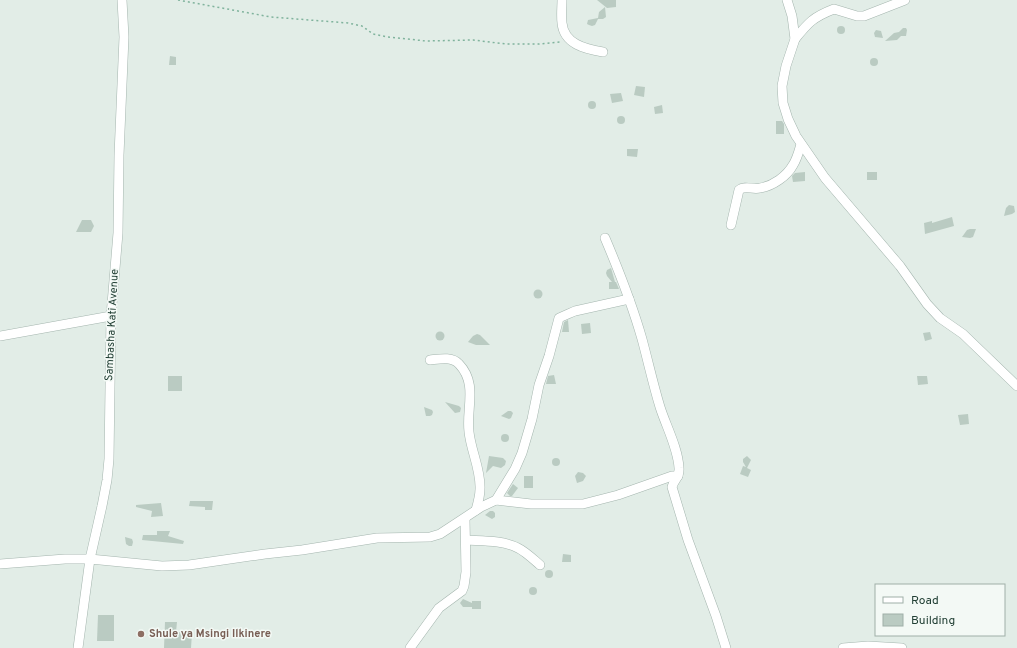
<svg xmlns="http://www.w3.org/2000/svg" width="1017" height="648" font-family="Overpass,sans-serif">
  <rect width="100%" height="100%" fill="#e2ede7"/>
  <!-- building -->
  <g fill="#bacbc2">
    <polygon points="597,0 616,0 616,7 607,8"/>
    <polygon points="605,7 606,17 603,19 598,19 595,25 592,26 589,25 587,24 588,20 598,18 599,12"/>
    <circle cx="841" cy="30" r="4"/>
    <polygon points="903,28 906,28 907,30 906,36 901,36 897,40 885,41 894,33 899,32"/>
    <polygon points="876,30 881,31 883,38 875,37 874,33"/>
    <polygon points="170,56 176,57 176,65 169,65"/>
    <circle cx="874" cy="62" r="4"/>
    <polygon points="636,86 645,87 644,97 634,95"/>
    <polygon points="621,93 623,101 612,103 610,94"/>
    <circle cx="592" cy="105" r="4"/>
    <polygon points="662,105 663,113 655,114 654,107"/>
    <circle cx="621" cy="120" r="4"/>
    <polygon points="776,121 782,121 784,124 784,134 776,134"/>
    <polygon points="627,149 638,149 637,157 627,156"/>
    <polygon points="805,172 805,181 793,182 792,176 795,173"/>
    <rect x="867" y="172" width="10" height="8"/>
    <polygon points="1009,205 1014,206 1015,212 1012,214 1004,216 1006,208"/>
    <polygon points="952,217 954,226 925,234 924,223 932,221 932,223"/>
    <polygon points="82,220 91,220 94,226 91,232 76,232"/>
    <polygon points="970,229 976,229 973,237 970,238 962,237 967,230"/>
    <polygon points="611,268 615,282 616,282 619,289 609,289 609,282 612,282 607,276 606,273 607,270"/>
    <circle cx="538" cy="294" r="4.5"/>
    <polygon points="568,320 569,332 562,332 564,322"/>
    <polygon points="590,323 591,333 582,334 581,324"/>
    <circle cx="440" cy="336" r="4.5"/>
    <polygon points="930,332 932,339 925,341 923,333"/>
    <polygon points="477,334 480,335 490,345 476,345 468,342 473,336"/>
    <polygon points="554,375 556,384 546,384 548,376"/>
    <rect x="168" y="376" width="14" height="15"/>
    <polygon points="917,376 927,376 928,384 918,385"/>
    <polygon points="445,402 459,406 461,408 460,412 455,413"/>
    <polygon points="424,407 432,410 433,412 432,415 430,416 426,416"/>
    <polygon points="508,411 511,411 513,413 511,418 509,419 501,416"/>
    <polygon points="968,414 969,424 960,425 958,415"/>
    <circle cx="505" cy="438" r="4"/>
    <polygon points="489,456 503,458 506,461 505,465 501,468 493,466 486,473"/>
    <polygon points="747,456 751,460 747,468 751,470 748,477 740,474 743,466 746,467 743,462 743,459"/>
    <circle cx="556" cy="462" r="4"/>
    <polygon points="578,472 583,473 586,476 583,481 577,483 575,476"/>
    <rect x="524" y="476" width="9" height="12"/>
    <polygon points="513,484 518,488 512,496 510,496 507,493"/>
    <polygon points="190,501 213,501 212,510 205,510 205,507 189,506"/>
    <polygon points="161,503 163,516 151,517 152,511 136,507 136,505"/>
    <polygon points="490,511 493,511 495,513 495,517 492,519 485,515"/>
    <polygon points="157,531 170,531 168,536 184,541 183,544 142,540 143,535 157,535"/>
    <polygon points="125,537 132,539 133,542 132,546 129,546 126,544"/>
    <polygon points="563,554 571,555 571,562 562,562"/>
    <circle cx="549" cy="574" r="4"/>
    <circle cx="533" cy="591" r="4"/>
    <polygon points="463,599 472,603 472,601 481,601 481,609 472,609 472,607 463,607 460,603"/>
    <polygon points="98,615 114,615 114,641 97,641"/>
    <polygon points="165,622 177,622 176,632 192,633 191,648 164,648"/>
  </g>
  <g fill="none" stroke-linecap="round" stroke-linejoin="round">
    <defs>
      <g id="minor">
        <path d="M562,0C562,7 561,15 562,23C564,44 585,49 603,52"/>
        <polyline points="787,0 792,16 795,39 786,66 782,86 783,103 788,119 796,136 825,178 900,266 927,304 940,318 963,334 1017,386"/>
        <path d="M795,39C808,23 813,17 834,9L857,16H864L905,0"/>
        <path d="M731,225L739,190C745,185 753,190 760,188C773,186 787,176 793,165C797,159 799,151 801,144"/>
        <path d="M605,238C619,271 632,304 642,339C648,361 653,384 660,407C666,426 678,448 679,468C680,478 674,479 672,487L688,540L716,616L726,648"/>
        <polyline points="0,336 111,316"/>
        <path d="M430,360C439,359 452,356 459,364C478,384 466,408 469,432C471,451 481,470 480,489C480,496 478,503 476,510"/>
        <polyline points="496,500 515,469 522,453 532,419 539,385 549,356 559,318 568,314 575,311 629,299"/>
        <path d="M466,540C482,541 503,540 518,548C526,552 533,559 540,565"/>
        <polyline points="0,564 65,559 90,559 162,566 189,565 265,554 302,550 377,538 430,537 440,534 481,507 496,500 531,504 583,504 618,495 672,476 678,476"/>
        <polyline points="78,648 90,559 102,506 107,480 109,459 111,316 118,233 119,155 124,37 122,0"/>
        <polyline points="410,648 439,608 462,591 464,586 466,572 465,519"/>
        <polyline points="843,648 868,646 902,648"/>
      </g>
    </defs>
    <!-- minor casing -->
    <use href="#minor" stroke="#a4b5ae" stroke-width="10"/>
    <!-- path -->
    <polyline stroke="#80b39d" stroke-width="1.5" stroke-dasharray="2 3" stroke-linecap="butt" points="178,0 271,17 348,23 362,26 373,34 388,37 426,41 473,40 506,44 539,44 560,42"/>
    <!-- minor -->
    <use href="#minor" stroke="#fff" stroke-width="9"/>
  </g>
  <!-- markers -->
  <circle fill="#8d6e63" stroke="#f3f9f5" stroke-width="1.5" cx="141" cy="634" r="4"/>
  <g text-anchor="middle" dominant-baseline="central" stroke-width="3" stroke-linejoin="round" paint-order="stroke">
    <!-- street labels -->
    <g font-size="11" fill="#213f34" stroke="#f3f9f5">
      <text transform="translate(112 325) rotate(-87)">Sambasha Kati Avenue</text>
    </g>
    <!-- education labels -->
    <g font-size="11" font-weight="bold" fill="#785e54" stroke="#f3f9f5" text-anchor="start">
      <text x="149" y="634">Shule ya Msingi Ilkinere</text>
    </g>
  </g>
  <!-- legend -->
  <rect x="875" y="584" width="130" height="52" fill="#f3f9f5" stroke="#9fafa8"/>
  <rect x="883" y="597" width="20" height="6" fill="#ffffff" stroke="#9fafa8"/>
  <text x="911" y="604" font-size="12" fill="#213f34">Road</text>
  <rect x="883" y="614" width="20" height="12" fill="#bacbc2" stroke="#9fafa8"/>
  <text x="911" y="624" font-size="12" fill="#213f34">Building</text>
</svg>
